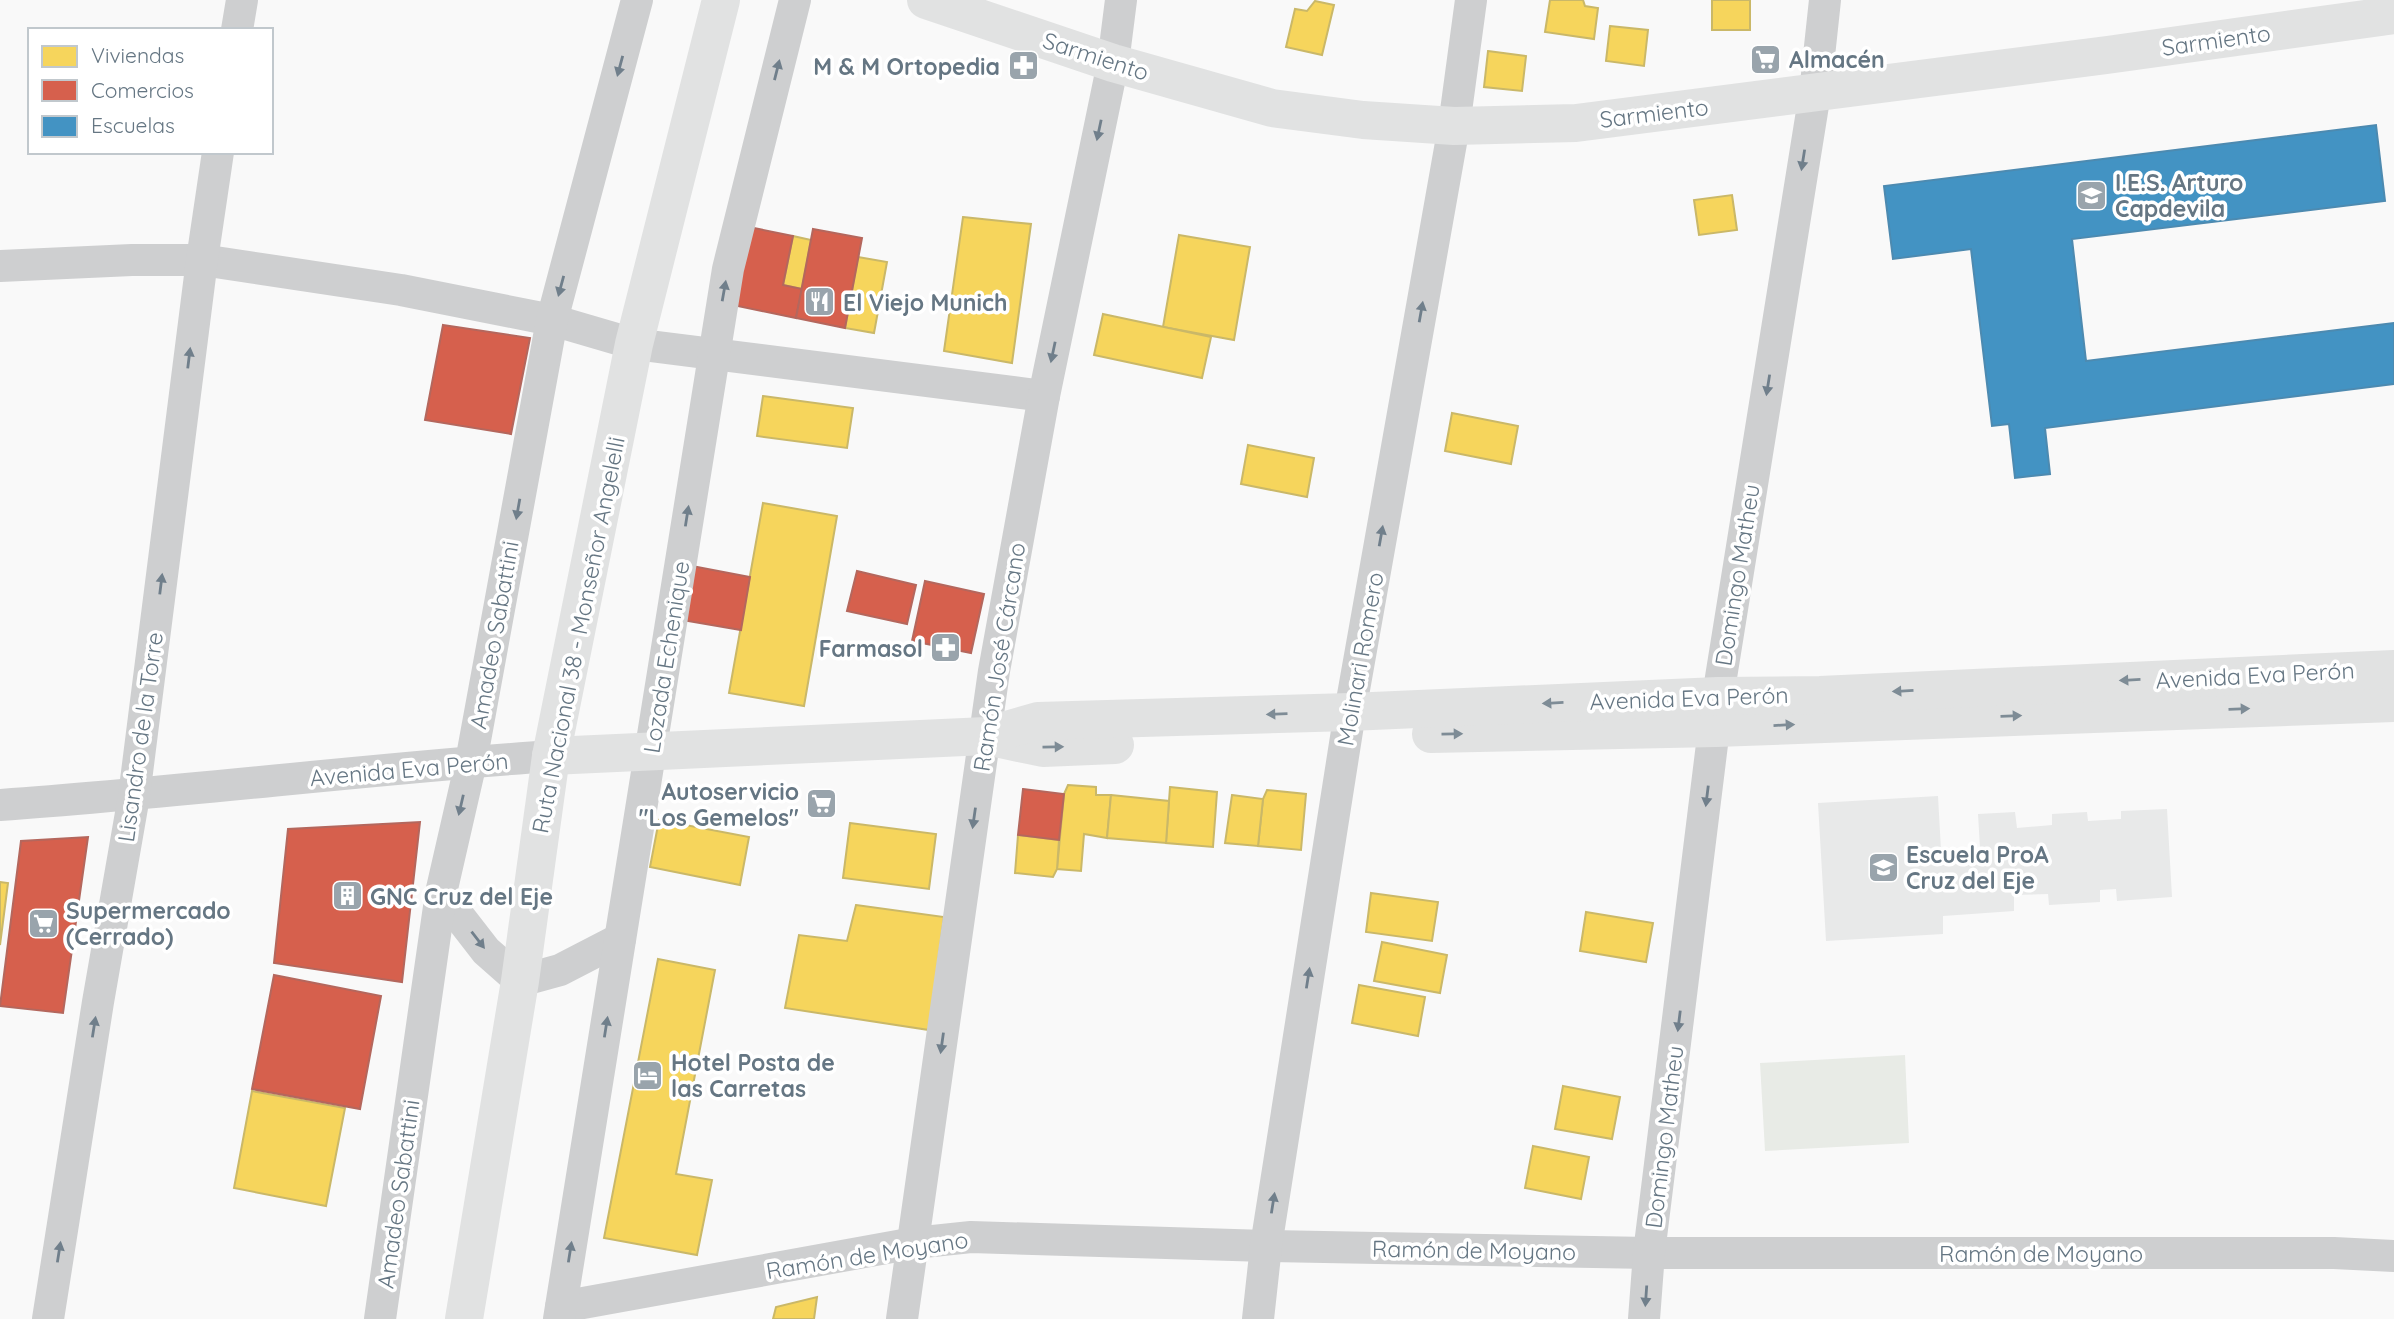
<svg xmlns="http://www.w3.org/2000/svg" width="2394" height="1319" font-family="Quicksand,sans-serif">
  <rect width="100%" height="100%" fill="#f9f9f9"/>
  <!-- built -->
  <polygon fill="#e8e9e9" points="1938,796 1941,850 1980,848 1978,814 2015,812 2017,828 2052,825 2052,814 2087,812 2088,821 2121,819 2121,811 2167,809 2172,897 2117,901 2116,889 2100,890 2100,902 2049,905 2048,894 2014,895 2014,911 1943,916 1943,934 1826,941 1818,803"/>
  <!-- green -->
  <polygon fill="#e8ebe6" points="1905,1055 1909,1143 1765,1151 1760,1063"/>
  <!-- homes -->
  <g fill="#f6d55c" stroke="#cab868" stroke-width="2">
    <polygon points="1550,0 1583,0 1585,6 1598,8 1594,39 1545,32"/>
    <rect x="1712" y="0" width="38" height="30"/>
    <polygon points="1315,1 1334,5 1322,55 1286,47 1295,9 1307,11"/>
    <polygon points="1610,26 1648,30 1644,66 1606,61"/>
    <polygon points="1488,51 1526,56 1522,91 1484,87"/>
    <polygon points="1732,195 1737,230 1699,235 1694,200"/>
    <polygon points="963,217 1031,224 1012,363 944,351"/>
    <polygon points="1179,235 1250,247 1234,340 1163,327"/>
    <polygon points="793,236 811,240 802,289 783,285"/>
    <polygon points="858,257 887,262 874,333 845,328"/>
    <polygon points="1103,314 1211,337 1202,378 1094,355"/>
    <polygon points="763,396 853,408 847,448 757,436"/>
    <polygon points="1452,413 1518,426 1511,464 1445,451"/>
    <polygon points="1248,445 1314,458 1307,497 1241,484"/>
    <polygon points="763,503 837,516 804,706 729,693"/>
    <polygon points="1068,785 1096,787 1096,795 1111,795 1107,838 1084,834 1081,871 1057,869 1064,794"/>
    <polygon points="1170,787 1217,792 1213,847 1166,843"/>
    <polygon points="1267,790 1306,794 1301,850 1258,846 1263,799"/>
    <polygon points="1111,795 1169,801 1166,843 1107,838"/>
    <polygon points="1232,795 1263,799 1258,846 1225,843"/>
    <polygon points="659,820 749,837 740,885 650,867"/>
    <polygon points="850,823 936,834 929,889 843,878"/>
    <polygon points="1018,835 1059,840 1057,869 1053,877 1015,873"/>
    <polygon points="0,882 8,883 0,945"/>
    <polygon points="1371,893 1438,902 1432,941 1366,932"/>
    <polygon points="856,905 944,917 929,1030 785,1008 799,935 847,941"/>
    <polygon points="1586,912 1653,923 1646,962 1580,951"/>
    <polygon points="1382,942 1447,955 1440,993 1374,981"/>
    <polygon points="658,959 715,970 676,1174 712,1180 697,1255 604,1238"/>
    <polygon points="1359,985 1425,997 1418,1036 1352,1023"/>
    <polygon points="1563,1086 1620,1097 1612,1139 1555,1129"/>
    <polygon points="252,1091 345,1108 326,1206 234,1188"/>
    <polygon points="1533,1146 1589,1157 1581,1199 1525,1188"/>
    <polygon points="817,1297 814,1319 773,1319 776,1307"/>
  </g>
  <!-- shops -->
  <g fill="#d6604d" stroke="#b4675d" stroke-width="2">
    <polygon points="749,227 793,236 783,285 802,289 796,318 733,305"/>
    <polygon points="813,229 862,238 845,328 796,318"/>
    <polygon points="443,325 530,338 511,434 425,420"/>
    <polygon points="692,566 750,577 741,630 682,620"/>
    <polygon points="857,571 916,585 907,624 847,611"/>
    <polygon points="925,581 984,594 971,653 912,641"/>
    <polygon points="1023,789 1064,794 1059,840 1018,835"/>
    <polygon points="420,822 402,982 274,963 288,829"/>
    <polygon points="88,837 63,1013 0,1006 21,841"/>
    <polygon points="274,975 381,996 360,1109 252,1089"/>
  </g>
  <!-- schools -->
  <polygon fill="#4393c3" stroke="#4d8ab0" stroke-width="2" points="2376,125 2385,201 2072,239 2086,361 2394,323 2394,384 2045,428 2050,474 2015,478 2009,424 1992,426 1971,249 1893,259 1884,186"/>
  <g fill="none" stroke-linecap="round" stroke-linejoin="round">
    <!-- minor -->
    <g stroke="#cecfd0" stroke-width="32">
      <polyline points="237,30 242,0"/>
      <polyline points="0,266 132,260 202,260 401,290 552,320 634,344 1044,396"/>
      <path d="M0,805C184,792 367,769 551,756"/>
      <polyline points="441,893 486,951 520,981 560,970 620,939"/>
      <polyline points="561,1307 914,1243 971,1237 1266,1246 1649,1253 2334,1253 2394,1256"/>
      <polyline points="48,1319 98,1002 134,796 202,260 218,152"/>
      <polyline points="380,1319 441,893 471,762 552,320 637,0"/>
      <polyline points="559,1319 728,269 795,0"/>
      <polyline points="902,1319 994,671 1044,396 1113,63 1121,0"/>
      <polyline points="1258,1319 1266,1246 1350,712 1454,126 1471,0"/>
      <polyline points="1644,1319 1649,1253 1718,696 1815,93 1825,0"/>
    </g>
    <!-- major -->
    <g stroke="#e1e2e2" stroke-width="38">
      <polyline points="926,0 1113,63 1272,108 1363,120 1454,126 1576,123 2107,55 2394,15"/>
      <polyline points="1431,734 1716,728 2394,703"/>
      <polyline points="991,737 1043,748 1115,745"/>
      <polyline points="551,756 986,736 1038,721 1350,712 1718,696 1820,695 2394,669"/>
    </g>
    <!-- highway -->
    <polyline stroke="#e1e2e2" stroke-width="38" points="464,1319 520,981 551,756 634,344 721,0"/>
  </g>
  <!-- one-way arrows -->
  <defs><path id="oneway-solid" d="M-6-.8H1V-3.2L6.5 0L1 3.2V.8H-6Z" transform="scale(1.75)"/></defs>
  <g fill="#707f8b">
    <use href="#oneway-solid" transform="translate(620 66) rotate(105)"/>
    <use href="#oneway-solid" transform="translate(777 70) rotate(-76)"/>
    <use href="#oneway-solid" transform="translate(1099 130) rotate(102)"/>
    <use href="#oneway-solid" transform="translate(1803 160) rotate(99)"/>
    <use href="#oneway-solid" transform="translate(561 286) rotate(105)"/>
    <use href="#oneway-solid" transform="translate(724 291) rotate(-80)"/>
    <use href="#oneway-solid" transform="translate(1421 312) rotate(-80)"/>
    <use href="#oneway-solid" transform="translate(1053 352) rotate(102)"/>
    <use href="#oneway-solid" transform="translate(189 358) rotate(-83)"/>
    <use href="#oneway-solid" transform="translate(1768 385) rotate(99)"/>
    <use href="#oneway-solid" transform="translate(518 509) rotate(100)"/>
    <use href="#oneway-solid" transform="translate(687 516) rotate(-81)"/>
    <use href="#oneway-solid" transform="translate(1381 536) rotate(-80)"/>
    <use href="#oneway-solid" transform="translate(161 584) rotate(-83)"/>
    <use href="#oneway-solid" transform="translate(1707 796) rotate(97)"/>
    <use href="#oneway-solid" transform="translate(461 805) rotate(103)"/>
    <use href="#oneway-solid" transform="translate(974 818) rotate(98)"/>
    <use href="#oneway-solid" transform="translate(478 940) rotate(52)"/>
    <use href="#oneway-solid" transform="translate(1308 978) rotate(-81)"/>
    <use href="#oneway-solid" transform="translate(1679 1021) rotate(97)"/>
    <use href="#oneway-solid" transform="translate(94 1027) rotate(-81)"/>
    <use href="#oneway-solid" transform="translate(606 1027) rotate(-81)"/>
    <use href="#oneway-solid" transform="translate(942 1043) rotate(98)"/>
    <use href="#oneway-solid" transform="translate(1273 1203) rotate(-81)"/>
    <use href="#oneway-solid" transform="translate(59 1252) rotate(-81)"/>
    <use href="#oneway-solid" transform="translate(570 1252) rotate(-81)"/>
    <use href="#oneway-solid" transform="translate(1646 1296) rotate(94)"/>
  </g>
  <g fill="#7e8c96">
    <use href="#oneway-solid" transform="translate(2130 680) rotate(177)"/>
    <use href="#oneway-solid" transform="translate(1903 691) rotate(177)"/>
    <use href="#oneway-solid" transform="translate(1553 703) rotate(177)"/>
    <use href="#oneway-solid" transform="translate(2239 709) rotate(-2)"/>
    <use href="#oneway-solid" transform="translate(1277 714) rotate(178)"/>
    <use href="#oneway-solid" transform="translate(2011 716) rotate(-2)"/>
    <use href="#oneway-solid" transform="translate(1784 725) rotate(-3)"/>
    <use href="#oneway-solid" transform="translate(1452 734) rotate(-1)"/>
    <use href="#oneway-solid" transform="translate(1053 747) rotate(-1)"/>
  </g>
  <!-- icons -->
  <defs>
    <symbol id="supermarket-square" viewBox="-11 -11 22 22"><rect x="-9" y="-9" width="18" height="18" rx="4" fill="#99a4ac" stroke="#fff"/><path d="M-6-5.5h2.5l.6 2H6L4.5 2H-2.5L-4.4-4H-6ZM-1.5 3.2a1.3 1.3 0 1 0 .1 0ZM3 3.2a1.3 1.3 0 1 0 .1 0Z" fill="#fff"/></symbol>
    <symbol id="pharmacy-square" viewBox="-11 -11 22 22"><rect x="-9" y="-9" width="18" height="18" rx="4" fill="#99a4ac" stroke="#fff"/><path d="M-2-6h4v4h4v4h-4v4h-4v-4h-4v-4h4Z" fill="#fff"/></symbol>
    <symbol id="university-square" viewBox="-11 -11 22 22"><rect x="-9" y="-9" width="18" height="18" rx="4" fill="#99a4ac" stroke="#fff"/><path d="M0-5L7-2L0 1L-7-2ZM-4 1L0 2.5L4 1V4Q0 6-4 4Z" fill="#fff"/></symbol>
    <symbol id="restaurant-square" viewBox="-11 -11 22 22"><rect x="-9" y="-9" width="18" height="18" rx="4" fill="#99a4ac" stroke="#fff"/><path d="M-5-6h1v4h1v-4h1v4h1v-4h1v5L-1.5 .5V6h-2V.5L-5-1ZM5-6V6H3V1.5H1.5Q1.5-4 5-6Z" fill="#fff"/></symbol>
    <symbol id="school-square" viewBox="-11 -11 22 22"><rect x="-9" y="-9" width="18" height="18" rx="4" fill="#99a4ac" stroke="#fff"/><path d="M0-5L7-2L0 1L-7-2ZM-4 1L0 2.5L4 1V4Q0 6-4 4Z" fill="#fff"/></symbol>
    <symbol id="building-square" viewBox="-11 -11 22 22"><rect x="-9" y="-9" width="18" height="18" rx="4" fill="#99a4ac" stroke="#fff"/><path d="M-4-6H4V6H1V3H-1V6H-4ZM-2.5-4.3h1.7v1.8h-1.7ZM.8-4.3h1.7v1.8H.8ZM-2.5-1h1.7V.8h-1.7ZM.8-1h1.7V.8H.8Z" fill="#fff"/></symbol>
    <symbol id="hotel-square" viewBox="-11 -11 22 22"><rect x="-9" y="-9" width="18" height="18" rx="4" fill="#99a4ac" stroke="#fff"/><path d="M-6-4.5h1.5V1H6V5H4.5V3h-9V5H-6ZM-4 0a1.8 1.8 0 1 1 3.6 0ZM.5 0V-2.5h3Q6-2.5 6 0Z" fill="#fff"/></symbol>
  </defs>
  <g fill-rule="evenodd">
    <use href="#supermarket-square" x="1748" y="42" width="35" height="35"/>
    <use href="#pharmacy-square" x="1006" y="48" width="35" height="35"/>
    <use href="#university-square" x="2074" y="178" width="35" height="35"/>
    <use href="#restaurant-square" x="802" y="284" width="35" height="35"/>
    <use href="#pharmacy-square" x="928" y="630" width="35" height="35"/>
    <use href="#supermarket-square" x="804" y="786" width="35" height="35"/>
    <use href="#school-square" x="1866" y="850" width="35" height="35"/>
    <use href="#building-square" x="330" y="878" width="35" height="35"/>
    <use href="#supermarket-square" x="26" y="906" width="35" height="35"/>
    <use href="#hotel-square" x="630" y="1058" width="35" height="35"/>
  </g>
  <g text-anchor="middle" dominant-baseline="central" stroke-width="7" stroke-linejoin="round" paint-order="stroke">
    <!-- street labels -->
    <g font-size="23" fill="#657683" stroke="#fff">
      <text transform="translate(2216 40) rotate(-8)">Sarmiento</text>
      <text transform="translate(1096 56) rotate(18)">Sarmiento</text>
      <text transform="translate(1654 113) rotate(-7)">Sarmiento</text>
      <text transform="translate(1737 575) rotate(-81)">Domingo Matheu</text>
      <text transform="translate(494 635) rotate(-80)">Amadeo Sabattini</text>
      <text transform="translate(578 635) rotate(-79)">Ruta Nacional 38 - Monseñor Angelelli</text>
      <text transform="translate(666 657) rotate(-81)">Lozada Echenique</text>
      <text transform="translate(999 657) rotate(-81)">Ramón José Cárcano</text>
      <text transform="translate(1360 659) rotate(-80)">Molinari Romero</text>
      <text transform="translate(2255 675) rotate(-3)">Avenida Eva Perón</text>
      <text transform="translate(1689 698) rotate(-2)">Avenida Eva Perón</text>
      <text transform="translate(140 737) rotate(-82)">Lisandro de la Torre</text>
      <text transform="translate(409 769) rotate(-5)">Avenida Eva Perón</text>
      <text transform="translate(1664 1137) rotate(-83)">Domingo Matheu</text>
      <text transform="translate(398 1194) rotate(-82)">Amadeo Sabattini</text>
      <text transform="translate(1474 1250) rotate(1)">Ramón de Moyano</text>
      <text x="2041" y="1253">Ramón de Moyano</text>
      <text transform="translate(867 1255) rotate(-9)">Ramón de Moyano</text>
    </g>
    <!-- poi labels -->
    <g font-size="23" font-weight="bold" fill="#657683" stroke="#fff" text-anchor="start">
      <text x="1789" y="59">Almacén</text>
      <text x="1000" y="66" text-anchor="end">M &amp; M Ortopedia</text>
      <text x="2115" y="182">I.E.S. Arturo<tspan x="2115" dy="26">Capdevila</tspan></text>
      <text x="843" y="302">El Viejo Munich</text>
      <text x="923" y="648" text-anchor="end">Farmasol</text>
      <text x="799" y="791" text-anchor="end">Autoservicio<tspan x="799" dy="26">"Los Gemelos"</tspan></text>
      <text x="1906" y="854">Escuela ProA<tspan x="1906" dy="26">Cruz del Eje</tspan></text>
      <text x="370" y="896">GNC Cruz del Eje</text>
      <text x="66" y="910">Supermercado<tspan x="66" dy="26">(Cerrado)</tspan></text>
      <text x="671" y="1062">Hotel Posta de<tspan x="671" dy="26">las Carretas</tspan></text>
    </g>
  </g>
  <!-- legend -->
  <rect x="28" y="28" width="245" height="126" fill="#ffffff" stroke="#c1c8cd" stroke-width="2"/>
  <rect x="42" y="46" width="35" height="21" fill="#f6d55c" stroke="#c1c8cd" stroke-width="2"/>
  <text x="91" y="63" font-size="21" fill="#657683">Viviendas</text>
  <rect x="42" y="80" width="35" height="21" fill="#d6604d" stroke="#c1c8cd" stroke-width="2"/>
  <text x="91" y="98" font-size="21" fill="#657683">Comercios</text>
  <rect x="42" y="116" width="35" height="21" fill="#4393c3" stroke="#c1c8cd" stroke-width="2"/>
  <text x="91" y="133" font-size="21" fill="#657683">Escuelas</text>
</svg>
